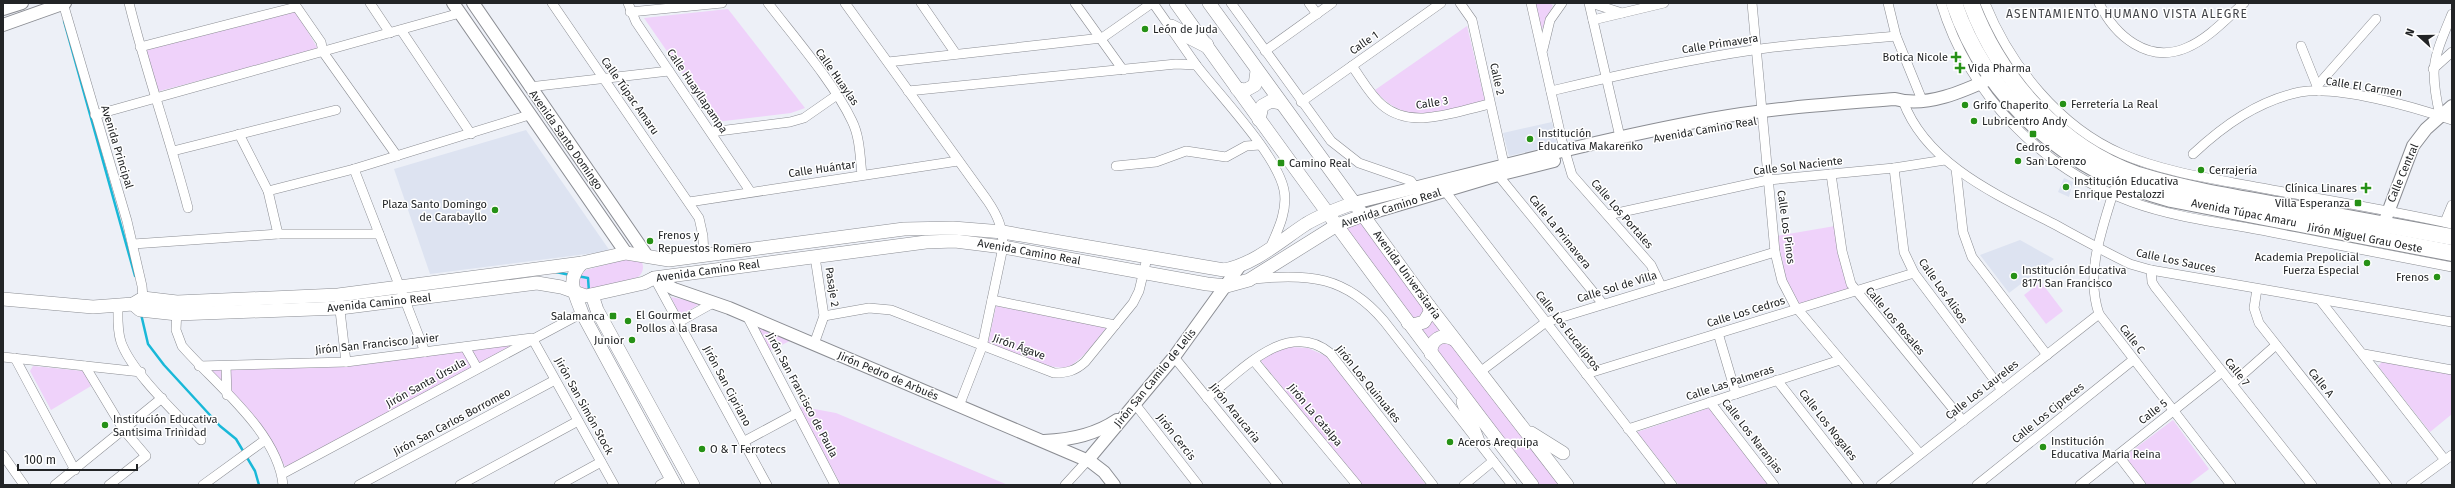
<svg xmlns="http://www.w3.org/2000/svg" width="2455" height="488" font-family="'Fira Sans',sans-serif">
  <rect width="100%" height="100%" fill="#edf0f7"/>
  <!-- built -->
  <g fill="#dde3f1">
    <polygon points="1552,122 1557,145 1509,156 1503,133"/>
    <polygon points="526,130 610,251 430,274 394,169"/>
    <polygon points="2064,178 2073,182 2069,197 2058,192"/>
    <polygon points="2020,240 2054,259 2009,293 1980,255"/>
  </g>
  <!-- green -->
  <g fill="#efd2fa">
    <polygon points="1534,3 1548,3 1553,5 1541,31"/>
    <polygon points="728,9 805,108 791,113 716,122 644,18"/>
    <polygon points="295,10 318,49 156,92 145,50"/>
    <path d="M1467,26L1485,101C1442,110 1407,129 1375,90Z"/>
    <polygon points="1363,221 1562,485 1537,485 1344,227"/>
    <polygon points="1835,226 1850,290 1800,305 1786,279 1777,236"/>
    <path d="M630,258L642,262C644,268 643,273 638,277L590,290C582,289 578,285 579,277L586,270Z"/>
    <polygon points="2041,282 2063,311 2046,324 2024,295"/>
    <polygon points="671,297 701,303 680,316"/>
    <path d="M996,306L1107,327C1096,340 1085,357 1070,366C1055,374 1005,349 988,343Z"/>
    <polygon points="757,326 792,340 769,351"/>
    <polygon points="514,344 286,468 257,419 206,369 345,367"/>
    <polygon points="1291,347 1308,348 1328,357 1426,485 1361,485 1261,361 1275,351"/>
    <polygon points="2385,359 2452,373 2452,414 2430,432 2378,366"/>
    <polygon points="33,366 83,371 91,386 51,410 30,371"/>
    <polygon points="798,406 836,413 1008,485 841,485"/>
    <polygon points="1709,408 1768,485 1679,485 1637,432"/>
    <polygon points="2173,420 2209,469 2188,485 2147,485 2125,456"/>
  </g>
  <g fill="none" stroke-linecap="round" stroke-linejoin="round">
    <!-- stream -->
    <g stroke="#19b8d8" stroke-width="2.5">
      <polyline points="64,21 135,276"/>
      <polyline points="556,272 570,275"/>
      <polyline points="577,276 588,278 589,292"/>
      <polyline points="141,314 148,344 164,365 220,426 236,439 255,471 259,485"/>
    </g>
    <defs>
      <g id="minor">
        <polyline points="63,3 127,221 142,286 143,298"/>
        <path d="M129,3C146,72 170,139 188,208"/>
        <polyline points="294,3 321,42 323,52 397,156"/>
        <polyline points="370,3 390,33"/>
        <polyline points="552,3 699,218 703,236 704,256"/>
        <polyline points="628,3 636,22 750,191"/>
        <path d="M768,3C794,37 834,83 852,121C860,137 860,157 862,175"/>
        <path d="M845,3L987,200C998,216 1003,228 1003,247L982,347L959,406"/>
        <polyline points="921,3 956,54"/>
        <polyline points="1075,3 1123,70"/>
        <path d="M1153,3C1168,24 1182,45 1197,66C1221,97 1277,155 1284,190C1288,210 1278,230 1270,248"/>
        <polyline points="1231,3 1331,141 1359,163 1411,181 1418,191"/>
        <polyline points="1309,3 1317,14"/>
        <polyline points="1460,3 1472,20 1504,164"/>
        <polyline points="1531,3 1562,141 1572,175 1651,265 1661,286"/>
        <polyline points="1589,3 1620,137"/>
        <polyline points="1591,3 1622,13"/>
        <polyline points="1752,3 1775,252 1782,281 1795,306 1920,454"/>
        <polyline points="1888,3 1896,36 1922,100"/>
        <path d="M1941,3C1969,95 2042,169 2132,202C2176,218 2225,223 2271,232C2331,244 2391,255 2452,267"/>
        <path d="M1985,3C2010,65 2059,127 2122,154C2167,173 2215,179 2262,188C2325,200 2389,210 2452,224"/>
        <path d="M2099,3C2115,36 2148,64 2186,48C2208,39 2226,19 2244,3"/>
        <polyline points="630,12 722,3"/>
        <polyline points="1593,20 1664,3"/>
        <polyline points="401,30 471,134"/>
        <polyline points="2301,46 2319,91"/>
        <polyline points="140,47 296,7"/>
        <polyline points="1543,49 1550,20 1562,3"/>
        <polyline points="1265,51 1332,3"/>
        <polyline points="888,62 1102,38 1152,3"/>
        <path d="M1352,66C1361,78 1370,95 1382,105C1412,131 1456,111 1490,104"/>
        <polyline points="2433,69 2452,52"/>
        <polyline points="2317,86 2376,19"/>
        <polyline points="529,87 669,71"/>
        <polyline points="908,91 1176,64 1196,65"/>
        <path d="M1551,91C1618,75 1685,60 1753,50C1800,43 1848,41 1896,36"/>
        <path d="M1903,101C1926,164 1997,195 2052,223C2078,237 2103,251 2130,264L2151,270L2452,322"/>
        <polyline points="1301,102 1441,3"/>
        <polyline points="95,115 460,13"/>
        <path d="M2440,116C2429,67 2433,60 2452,14"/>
        <polyline points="711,132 790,122 804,118 837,95"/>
        <polyline points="239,134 268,191 278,234"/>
        <polyline points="173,151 336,110"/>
        <path d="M2193,154C2224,125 2258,101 2300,92C2338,85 2414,107 2452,120"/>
        <polyline points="1116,166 1156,162 1186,151 1226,157 1246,146 1260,145"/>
        <polyline points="1894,168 1904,252 1914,273 2002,390"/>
        <polyline points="354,169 425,352"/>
        <polyline points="1956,169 1963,232 1972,257 2047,355"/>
        <polyline points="1831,174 1842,251 1851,284 1963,421"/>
        <polyline points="1498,175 1603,304"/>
        <path d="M2114,190C2102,230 2085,273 2099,314L2231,485"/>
        <polyline points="268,191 354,169 529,115"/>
        <polyline points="1445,191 1672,485"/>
        <polyline points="689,202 958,161"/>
        <polyline points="1608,215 1768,180 1894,168 1945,160"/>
        <polyline points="2445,222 2452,205"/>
        <polyline points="133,244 278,234 379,234"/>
        <polyline points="2151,270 2152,282 2155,287 2312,485"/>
        <polyline points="655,279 767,485"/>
        <path d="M1253,279C1308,273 1346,276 1384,321L1512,485"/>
        <polyline points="2257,289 2254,308 2259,323 2387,485"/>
        <polyline points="992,300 1115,325"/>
        <polyline points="2320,300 2445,460"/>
        <polyline points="339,302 346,362"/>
        <path d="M118,306C118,318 117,330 121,342C132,373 178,415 201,440"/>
        <path d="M177,309L176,330L182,346C215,384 278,432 283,485"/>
        <polyline points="747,316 835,485"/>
        <path d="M824,316L869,308L891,310L1054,373C1067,373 1075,371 1085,362L1133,303L1139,291L1147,258"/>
        <polyline points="679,322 713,303"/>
        <polyline points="1718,333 1736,394"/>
        <polyline points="814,344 824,316 815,257"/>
        <polyline points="465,347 477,368"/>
        <polyline points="2364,354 2452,370"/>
        <polyline points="3,357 141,372"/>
        <polyline points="1174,357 1278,485"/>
        <polyline points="15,358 75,470"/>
        <polyline points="1254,361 1357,485"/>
        <polyline points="85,366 123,429 146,456 109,485"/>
        <polyline points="199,366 346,362 532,338 614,485"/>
        <polyline points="226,366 227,395"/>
        <polyline points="1480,372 1546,322 1775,252"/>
        <polyline points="1586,374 1914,273"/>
        <polyline points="1777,380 1859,485"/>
        <polyline points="2232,384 2276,345"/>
        <path d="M1207,398C1240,372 1287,318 1330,353L1433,485"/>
        <polyline points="1710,402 1774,485"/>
        <polyline points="1135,404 1198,485"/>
        <polyline points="1628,429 1840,360"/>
        <polyline points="743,442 797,413"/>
        <polyline points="3,455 24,485"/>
        <polyline points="2118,455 2141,485"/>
        <polyline points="282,474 582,313"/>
        <polyline points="55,485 162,398"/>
        <polyline points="203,485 265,440"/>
        <polyline points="359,485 555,380"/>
        <polyline points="460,485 578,421"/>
        <polyline points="559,485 601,462"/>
        <polyline points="660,485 671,479"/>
        <polyline points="1065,485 1087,461"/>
        <polyline points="1464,485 1493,461"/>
        <polyline points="1881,485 2099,314"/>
        <polyline points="1977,485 2133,360"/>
        <polyline points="2080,485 2222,372"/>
        <polyline points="2411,485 2452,455"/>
      </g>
      <g id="tertiary">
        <polyline points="453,3 626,253"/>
        <polyline points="473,3 647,256"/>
        <polyline points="3,9 22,3"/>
        <polyline points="3,25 65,3"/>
        <path d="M1354,203C1473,174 1590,141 1711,119C1771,108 1833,104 1895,99C1926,108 1964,91 1992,78"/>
        <polyline points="1364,215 1498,175 1554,161"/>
        <polyline points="2381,231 2413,146 2426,129 2452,106"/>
        <polyline points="654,278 674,289 729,308 1091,462 1104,472 1114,485"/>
        <path d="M1044,441C1070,440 1095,435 1117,420"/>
        <polyline points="1087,461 1174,357 1239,267"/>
      </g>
      <g id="secondary">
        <path d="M1176,3C1292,166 1410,327 1532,485"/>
        <polyline points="1209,3 1429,306 1567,485"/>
        <polyline points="1237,89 1246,90 1255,85 1257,71"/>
        <polyline points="1259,120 1262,106 1271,101 1280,103"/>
        <path d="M582,263C565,281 575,292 582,313L675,485"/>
        <polyline points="592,295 597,310 693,485"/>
        <path d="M3,299L93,307L133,304L143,298L177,302L338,295L582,263L626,253L669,260L904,229L953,228L1003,232L1224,270C1255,264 1280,241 1306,224C1321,215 1337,209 1354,203"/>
        <polyline points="133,304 140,310 177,314 340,308 537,283 561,287 586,296 644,283 654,278 926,242 955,241 1003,247 1207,284 1227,286 1249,280 1337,225 1364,215"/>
        <polyline points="1408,323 1413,325 1424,322 1430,312 1429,306"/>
        <path d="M1431,354C1430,340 1441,333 1453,339"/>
        <polyline points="1463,402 1478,441"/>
        <polyline points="1531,433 1563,453"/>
      </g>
      <polyline id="primary" points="1171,27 1206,45"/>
      <g id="trunk">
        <path d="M1954,3C1988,102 2071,173 2171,199L2452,253"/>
        <path d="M1971,3C1999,78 2060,148 2138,175C2183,189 2231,197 2277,205C2335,216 2394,226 2452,237"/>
      </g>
    </defs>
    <!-- minor casing -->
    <use href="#minor" stroke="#8b8d93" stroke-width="10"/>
    <!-- tertiary casing -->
    <use href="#tertiary" stroke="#8b8d93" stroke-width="14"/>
    <!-- secondary casing -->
    <use href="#secondary" stroke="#8b8d93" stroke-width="14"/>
    <!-- primary casing -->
    <use href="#primary" stroke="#8b8d93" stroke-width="16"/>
    <!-- trunk casing -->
    <use href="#trunk" stroke="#8b8d93" stroke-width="18"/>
    <!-- minor -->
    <use href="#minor" stroke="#fff" stroke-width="9"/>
    <!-- tertiary -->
    <use href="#tertiary" stroke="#fff" stroke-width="12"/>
    <!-- secondary -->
    <use href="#secondary" stroke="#fff" stroke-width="13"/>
    <!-- primary -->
    <use href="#primary" stroke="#fff" stroke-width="15"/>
    <!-- trunk -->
    <use href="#trunk" stroke="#fff" stroke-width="16"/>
  </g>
  <!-- markers -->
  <g fill="#269116" stroke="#fff" stroke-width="1.5">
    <circle cx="1145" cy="29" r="4"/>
    <path d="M1954 51h4v4h4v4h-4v4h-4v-4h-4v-4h4z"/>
    <path d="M1958 62h4v4h4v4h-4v4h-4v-4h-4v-4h4z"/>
    <circle cx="2063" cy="104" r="4"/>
    <circle cx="1965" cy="105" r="4"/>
    <circle cx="1974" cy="121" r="4"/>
    <rect x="2029" y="130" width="8" height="8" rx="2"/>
    <circle cx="1530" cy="139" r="4"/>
    <circle cx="2018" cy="161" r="4"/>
    <rect x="1277" y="159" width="8" height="8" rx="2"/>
    <circle cx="2201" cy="170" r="4"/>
    <circle cx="2066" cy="187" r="4"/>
    <path d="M2364 182h4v4h4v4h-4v4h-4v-4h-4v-4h4z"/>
    <rect x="2354" y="199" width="8" height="8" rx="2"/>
    <circle cx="495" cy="210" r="4"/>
    <circle cx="650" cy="241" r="4"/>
    <circle cx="2367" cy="263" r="4"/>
    <circle cx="2014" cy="276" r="4"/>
    <circle cx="2437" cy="277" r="4"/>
    <rect x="609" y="312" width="8" height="8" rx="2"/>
    <circle cx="628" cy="321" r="4"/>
    <circle cx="632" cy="340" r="4"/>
    <circle cx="105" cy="425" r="4"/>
    <circle cx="1450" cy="442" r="4"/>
    <circle cx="2043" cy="447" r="4"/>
    <circle cx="702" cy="449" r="4"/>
  </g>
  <g text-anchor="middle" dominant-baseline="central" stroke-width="3" stroke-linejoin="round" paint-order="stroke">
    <!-- poi labels -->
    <g font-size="11" fill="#222426" stroke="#fff" text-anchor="start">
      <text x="1153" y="29">León de Juda</text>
      <text x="1948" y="57" text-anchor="end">Botica Nicole</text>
      <text x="1968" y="68">Vida Pharma</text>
      <text x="2071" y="104">Ferretería La Real</text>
      <text x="1973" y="105">Grifo Chaperito</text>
      <text x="1982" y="121">Lubricentro Andy</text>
      <text x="1538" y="133">Institución<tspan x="1538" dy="13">Educativa Makarenko</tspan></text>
      <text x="2033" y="147" text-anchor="middle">Cedros</text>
      <text x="2026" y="161">San Lorenzo</text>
      <text x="1289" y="163">Camino Real</text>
      <text x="2209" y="170">Cerrajería</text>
      <text x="2074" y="181">Institución Educativa<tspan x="2074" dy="13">Enrique Pestalozzi</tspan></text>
      <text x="2357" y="188" text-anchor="end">Clínica Linares</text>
      <text x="2350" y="203" text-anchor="end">Villa Esperanza</text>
      <text x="487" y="204" text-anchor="end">Plaza Santo Domingo<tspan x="487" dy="13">de Carabayllo</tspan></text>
      <text x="658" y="235">Frenos y<tspan x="658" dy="13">Repuestos Romero</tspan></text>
      <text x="2359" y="257" text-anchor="end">Academia Prepolicial<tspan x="2359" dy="13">Fuerza Especial</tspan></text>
      <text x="2022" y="270">Institución Educativa<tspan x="2022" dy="13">8171 San Francisco</tspan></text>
      <text x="2429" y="277" text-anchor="end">Frenos</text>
      <text x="636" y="315">El Gourmet<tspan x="636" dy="13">Pollos a la Brasa</tspan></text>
      <text x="605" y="316" text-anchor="end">Salamanca</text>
      <text x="624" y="340" text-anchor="end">Junior</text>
      <text x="113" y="419">Institución Educativa<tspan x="113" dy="13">Santisima Trinidad</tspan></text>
      <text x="2051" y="441">Institución<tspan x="2051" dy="13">Educativa Maria Reina</tspan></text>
      <text x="1458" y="442">Aceros Arequipa</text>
      <text x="710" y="449">O &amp; T Ferrotecs</text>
    </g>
    <!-- street labels -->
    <g font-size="11" fill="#222426" stroke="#fff">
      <text transform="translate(1364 43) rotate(-35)">Calle 1</text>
      <text transform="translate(1720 44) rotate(-9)">Calle Primavera</text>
      <text transform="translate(837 77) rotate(55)">Calle Huaylas</text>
      <text transform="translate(1497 79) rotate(77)">Calle 2</text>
      <text transform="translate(2364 87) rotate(9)">Calle El Carmen</text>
      <text transform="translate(697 91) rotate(56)">Calle Huayllapampa</text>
      <text transform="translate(630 96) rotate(55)">Calle Túpac Amaru</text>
      <text transform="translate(1432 103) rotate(-9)">Calle 3</text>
      <text transform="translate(1705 130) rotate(-10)">Avenida Camino Real</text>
      <text transform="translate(566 140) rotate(55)">Avenida Santo Domingo</text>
      <text transform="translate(117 147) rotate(73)">Avenida Principal</text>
      <text transform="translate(1798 166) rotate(-7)">Calle Sol Naciente</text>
      <text transform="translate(822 169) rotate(-8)">Calle Huántar</text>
      <text transform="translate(2403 173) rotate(-67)">Calle Central</text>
      <text transform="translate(1391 208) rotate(-18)">Avenida Camino Real</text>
      <text transform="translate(2244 213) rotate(11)">Avenida Túpac Amaru</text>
      <text transform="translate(1622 214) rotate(49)">Calle Los Portales</text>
      <text transform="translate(1786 227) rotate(82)">Calle Los Pinos</text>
      <text transform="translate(1560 232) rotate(51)">Calle La Primavera</text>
      <text transform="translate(2365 238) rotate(11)">Jirón Miguel Grau Oeste</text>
      <text transform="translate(1029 252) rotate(10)">Avenida Camino Real</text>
      <text transform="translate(2176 261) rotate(12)">Calle Los Sauces</text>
      <text transform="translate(708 271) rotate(-8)">Avenida Camino Real</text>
      <text transform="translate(1407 275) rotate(54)">Avenida Universitaria</text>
      <text transform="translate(832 287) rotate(81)">Pasaje 2</text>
      <text transform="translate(1617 287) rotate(-17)">Calle Sol de Villa</text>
      <text transform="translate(1943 291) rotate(55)">Calle Los Alisos</text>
      <text transform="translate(379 303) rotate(-6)">Avenida Camino Real</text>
      <text transform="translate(1746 312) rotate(-17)">Calle Los Cedros</text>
      <text transform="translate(1895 321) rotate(50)">Calle Los Rosales</text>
      <text transform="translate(1568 331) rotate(52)">Calle Los Eucaliptos</text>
      <text transform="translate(2132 339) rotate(52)">Calle C</text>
      <text transform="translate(377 344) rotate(-6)">Jirón San Francisco Javier</text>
      <text transform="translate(1019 347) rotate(20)">Jirón Ágave</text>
      <text transform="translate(2237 372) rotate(51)">Calle 7</text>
      <text transform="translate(888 376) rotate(23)">Jirón Pedro de Arbués</text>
      <text transform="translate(1155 378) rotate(-51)">Jirón San Camilo de Lelis</text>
      <text transform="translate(426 383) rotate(-29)">Jirón Santa Úrsula</text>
      <text transform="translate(1730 383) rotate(-18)">Calle Las Palmeras</text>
      <text transform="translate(2321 383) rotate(51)">Calle A</text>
      <text transform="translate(1368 384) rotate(51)">Jirón Los Quinuales</text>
      <text transform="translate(727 386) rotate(62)">Jirón San Cipriano</text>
      <text transform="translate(1982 390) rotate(-38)">Calle Los Laureles</text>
      <text transform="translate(802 395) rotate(62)">Jirón San Francisco de Paula</text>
      <text transform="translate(584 406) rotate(61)">Jirón San Simón Stock</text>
      <text transform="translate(2153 412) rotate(-38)">Calle 5</text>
      <text transform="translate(1235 413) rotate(51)">Jirón Araucaria</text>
      <text transform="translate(2048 413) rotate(-39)">Calle Los Cipreces</text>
      <text transform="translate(1315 415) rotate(50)">Jirón La Catalpa</text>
      <text transform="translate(452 422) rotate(-28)">Jirón San Carlos Borromeo</text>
      <text transform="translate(1828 425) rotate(52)">Calle Los Nogales</text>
      <text transform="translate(1752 436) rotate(52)">Calle Los Naranjas</text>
      <text transform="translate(1176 437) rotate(52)">Jirón Cercis</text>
    </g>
    <!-- neighbourhood labels -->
    <g font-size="12" letter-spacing="1" fill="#424449" stroke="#fff">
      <text x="2127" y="14">ASENTAMIENTO HUMANO VISTA ALEGRE</text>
    </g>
  </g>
  <!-- border -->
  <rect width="2455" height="488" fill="none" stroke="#222426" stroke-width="8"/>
  <!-- north arrow -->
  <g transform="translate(2419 36) rotate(291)" stroke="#ffffff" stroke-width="3" paint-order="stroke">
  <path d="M0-3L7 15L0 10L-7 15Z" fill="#222426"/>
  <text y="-6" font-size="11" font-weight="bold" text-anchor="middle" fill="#222426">N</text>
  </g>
  <!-- scale -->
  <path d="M18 464v6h119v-6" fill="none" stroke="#222426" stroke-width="2"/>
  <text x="24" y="464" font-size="12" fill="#222426" stroke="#ffffff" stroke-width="3" paint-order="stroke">100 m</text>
</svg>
